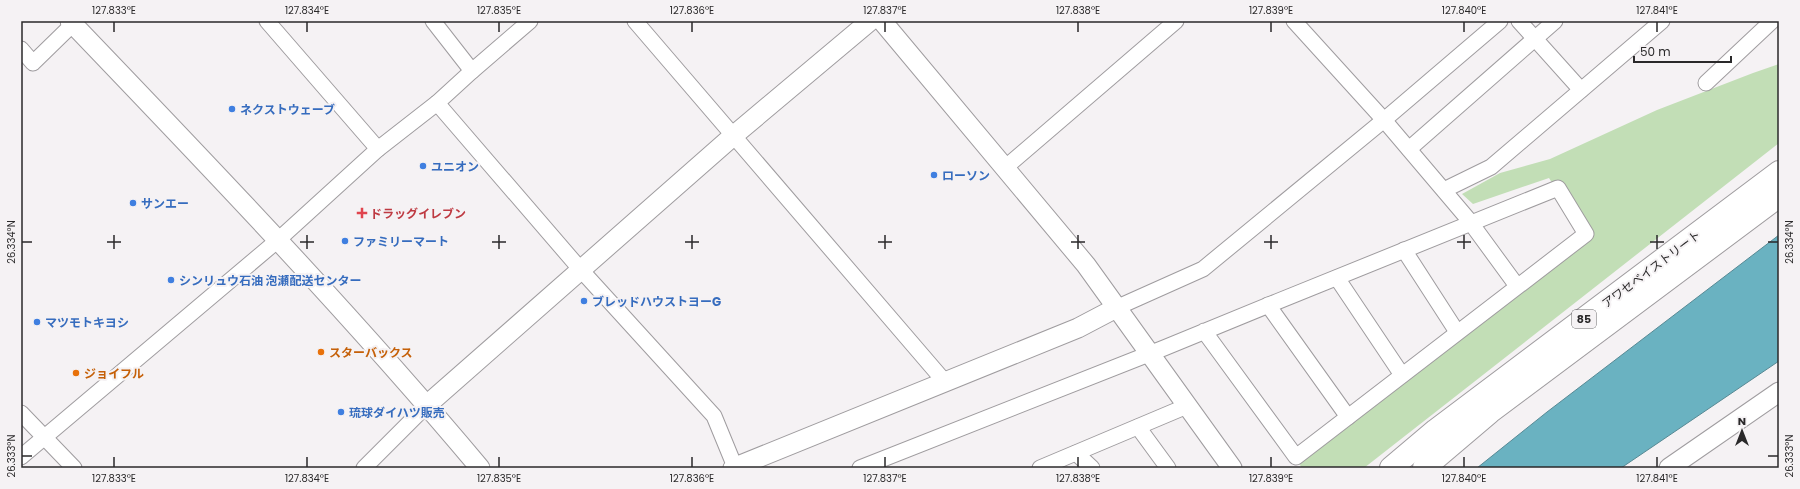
<svg xmlns="http://www.w3.org/2000/svg" width="1800" height="489" font-family="Poppins,'Noto Sans JP',sans-serif">
  <rect width="100%" height="100%" fill="#f5f2f4"/>
  <!-- green -->
  <polygon fill="#c2deb6" points="1779,64 1779,143 1364,468 1302,468 1295,458 1586,237 1549,178 1473,204 1462,194 1500,173 1550,159 1657,110 1753,73"/>
  <!-- water -->
  <polygon fill="#6ab2c1" stroke="#578994" points="1779,235 1779,361 1621,468 1477,468 1547,412"/>
  <g fill="none" stroke-linecap="round" stroke-linejoin="round">
    <defs>
      <g id="minor">
        <polyline points="267,21 378,149"/>
        <polyline points="433,21 472,71"/>
        <polyline points="635,21 945,382"/>
        <polyline points="1294,21 1384,120 1468,219 1517,286"/>
        <polyline points="1519,21 1581,90"/>
        <polyline points="21,49 33,63 73,24"/>
        <polyline points="1706,83 1772,21"/>
        <polyline points="437,103 581,270 714,416 735,467"/>
        <polyline points="1409,149 1555,21"/>
        <polyline points="1006,167 1176,21"/>
        <polyline points="1444,190 1491,167 1662,21"/>
        <polyline points="1404,250 1457,332"/>
        <polyline points="1337,278 1402,375"/>
        <polyline points="1268,305 1348,417"/>
        <polyline points="1118,307 1203,269 1384,120 1500,21"/>
        <polyline points="21,413 74,468"/>
        <polyline points="1138,427 1168,468"/>
        <polyline points="1076,453 1092,468"/>
        <polyline points="21,457 278,240 378,149 437,103 472,71 530,21"/>
        <polyline points="364,468 427,405"/>
        <path d="M860,468L1164,348C1295,294 1426,241 1558,188L1586,234L1296,457L1204,331"/>
        <polyline points="1040,468 1187,406"/>
      </g>
      <g id="tertiary">
        <path d="M70,21C210,167 350,313 480,468"/>
        <polyline points="882,21 1086,265 1232,468"/>
        <polyline points="427,405 733,136 870,21"/>
        <polyline points="733,468 1078,328 1118,307"/>
        <polyline points="1669,468 1779,392"/>
      </g>
      <g id="primary">
        <polyline points="1391,468 1436,430 1779,172"/>
        <polyline points="1424,468 1490,412 1779,196"/>
      </g>
    </defs>
    <!-- minor casing -->
    <use href="#minor" stroke="#9f9c9f" stroke-width="17"/>
    <!-- tertiary casing -->
    <use href="#tertiary" stroke="#9f9c9f" stroke-width="21"/>
    <!-- primary casing -->
    <use href="#primary" stroke="#9f9c9f" stroke-width="24"/>
    <!-- minor -->
    <use href="#minor" stroke="#fff" stroke-width="15"/>
    <!-- tertiary -->
    <use href="#tertiary" stroke="#fff" stroke-width="19"/>
    <!-- primary -->
    <use href="#primary" stroke="#fff" stroke-width="22"/>
  </g>
  <!-- ticks -->
  <path fill="none" stroke="#2a292a" stroke-width="1.5" d="M114,22V32M307,22V32M499,22V32M692,22V32M885,22V32M1078,22V32M1271,22V32M1464,22V32M1657,22V32M114,235V249M307,235V249M499,235V249M692,235V249M885,235V249M1078,235V249M1271,235V249M1464,235V249M1657,235V249M22,242H32M107,242H121M300,242H314M492,242H506M685,242H699M878,242H892M1071,242H1085M1264,242H1278M1457,242H1471M1650,242H1664M1768,242H1778M22,456H32M1768,456H1778M114,457V467M307,457V467M499,457V467M692,457V467M885,457V467M1078,457V467M1271,457V467M1464,457V467M1657,457V467"/>
  <!-- markers -->
  <g fill="#3f7fe0" stroke="#f5f2f4" stroke-width="1.5">
    <circle cx="232" cy="109" r="4"/>
    <circle cx="423" cy="166" r="4"/>
    <circle cx="934" cy="175" r="4"/>
    <circle cx="133" cy="203" r="4"/>
    <circle cx="345" cy="241" r="4"/>
    <circle cx="171" cy="280" r="4"/>
    <circle cx="584" cy="301" r="4"/>
    <circle cx="37" cy="322" r="4"/>
    <circle cx="341" cy="412" r="4"/>
  </g>
  <path fill="#e0444e" stroke="#f5f2f4" stroke-width="1.5" d="M360 207h4v4h4v4h-4v4h-4v-4h-4v-4h4z"/>
  <g fill="#e8710a" stroke="#f5f2f4" stroke-width="1.5">
    <circle cx="321" cy="352" r="4"/>
    <circle cx="76" cy="373" r="4"/>
  </g>
  <g text-anchor="middle" dominant-baseline="central" stroke-width="4" stroke-linejoin="round" paint-order="stroke">
    <!-- shield labels -->
    <rect fill="#f5f2f4" stroke="#676567" stroke-width="1" x="1572" y="310" width="24" height="18" rx="3"/>
    <g font-size="11" font-weight="bold" fill="#2a292a">
      <text x="1584" y="319">85</text>
    </g>
    <!-- shop labels -->
    <g font-size="12" font-weight="bold" fill="#366cbe" stroke="#f5f2f4" text-anchor="start">
      <text x="240" y="109">ネクストウェーブ</text>
      <text x="431" y="166">ユニオン</text>
      <text x="942" y="175">ローソン</text>
      <text x="141" y="203">サンエー</text>
      <text x="353" y="241">ファミリーマート</text>
      <text x="179" y="280">シンリュウ石油 泡瀬配送センター</text>
      <text x="592" y="301">ブレッドハウストヨーG</text>
      <text x="45" y="322">マツモトキヨシ</text>
      <text x="349" y="412">琉球ダイハツ販売</text>
    </g>
    <!-- health labels -->
    <g font-size="12" font-weight="bold" fill="#be3a42" stroke="#f5f2f4" text-anchor="start">
      <text x="370" y="213">ドラッグイレブン</text>
    </g>
    <!-- street labels -->
    <g font-size="12" fill="#2a292a" stroke="#f5f2f4">
      <text transform="translate(1651 269) rotate(-37)">アワセベイストリート</text>
    </g>
    <!-- food labels -->
    <g font-size="12" font-weight="bold" fill="#c56008" stroke="#f5f2f4" text-anchor="start">
      <text x="329" y="352">スターバックス</text>
      <text x="84" y="373">ジョイフル</text>
    </g>
  </g>
  <!-- border -->
  <rect width="1800" height="489" fill="none" stroke="#f5f2f4" stroke-width="44"/>
  <!-- north arrow -->
  <g transform="translate(1742 431)" stroke="#f5f2f4" stroke-width="3" paint-order="stroke">
  <path d="M0-3L7 15L0 10L-7 15Z" fill="#2a292a"/>
  <text y="-6" font-size="11" font-weight="bold" text-anchor="middle" fill="#2a292a">N</text>
  </g>
  <!-- scale -->
  <path d="M1634 56v6h97v-6" fill="none" stroke="#2a292a" stroke-width="2"/>
  <text x="1640" y="56" font-size="12" fill="#2a292a" stroke="#f5f2f4" stroke-width="3" paint-order="stroke">50 m</text>
  <rect x="22" y="22" width="1756" height="445" fill="none" stroke="#2a292a" stroke-width="1.5"/>
  <g font-size="10" text-anchor="middle" fill="#2a292a">
    <text x="114" y="14">127.833°E</text>
    <text x="307" y="14">127.834°E</text>
    <text x="499" y="14">127.835°E</text>
    <text x="692" y="14">127.836°E</text>
    <text x="885" y="14">127.837°E</text>
    <text x="1078" y="14">127.838°E</text>
    <text x="1271" y="14">127.839°E</text>
    <text x="1464" y="14">127.840°E</text>
    <text x="1657" y="14">127.841°E</text>
    <text transform="translate(11 242) rotate(-90)" y="4">26.334°N</text>
    <text transform="translate(1789 242) rotate(-90)" y="4">26.334°N</text>
    <text transform="translate(11 456) rotate(-90)" y="4">26.333°N</text>
    <text transform="translate(1789 456) rotate(-90)" y="4">26.333°N</text>
    <text x="114" y="482">127.833°E</text>
    <text x="307" y="482">127.834°E</text>
    <text x="499" y="482">127.835°E</text>
    <text x="692" y="482">127.836°E</text>
    <text x="885" y="482">127.837°E</text>
    <text x="1078" y="482">127.838°E</text>
    <text x="1271" y="482">127.839°E</text>
    <text x="1464" y="482">127.840°E</text>
    <text x="1657" y="482">127.841°E</text>
  </g>
</svg>
